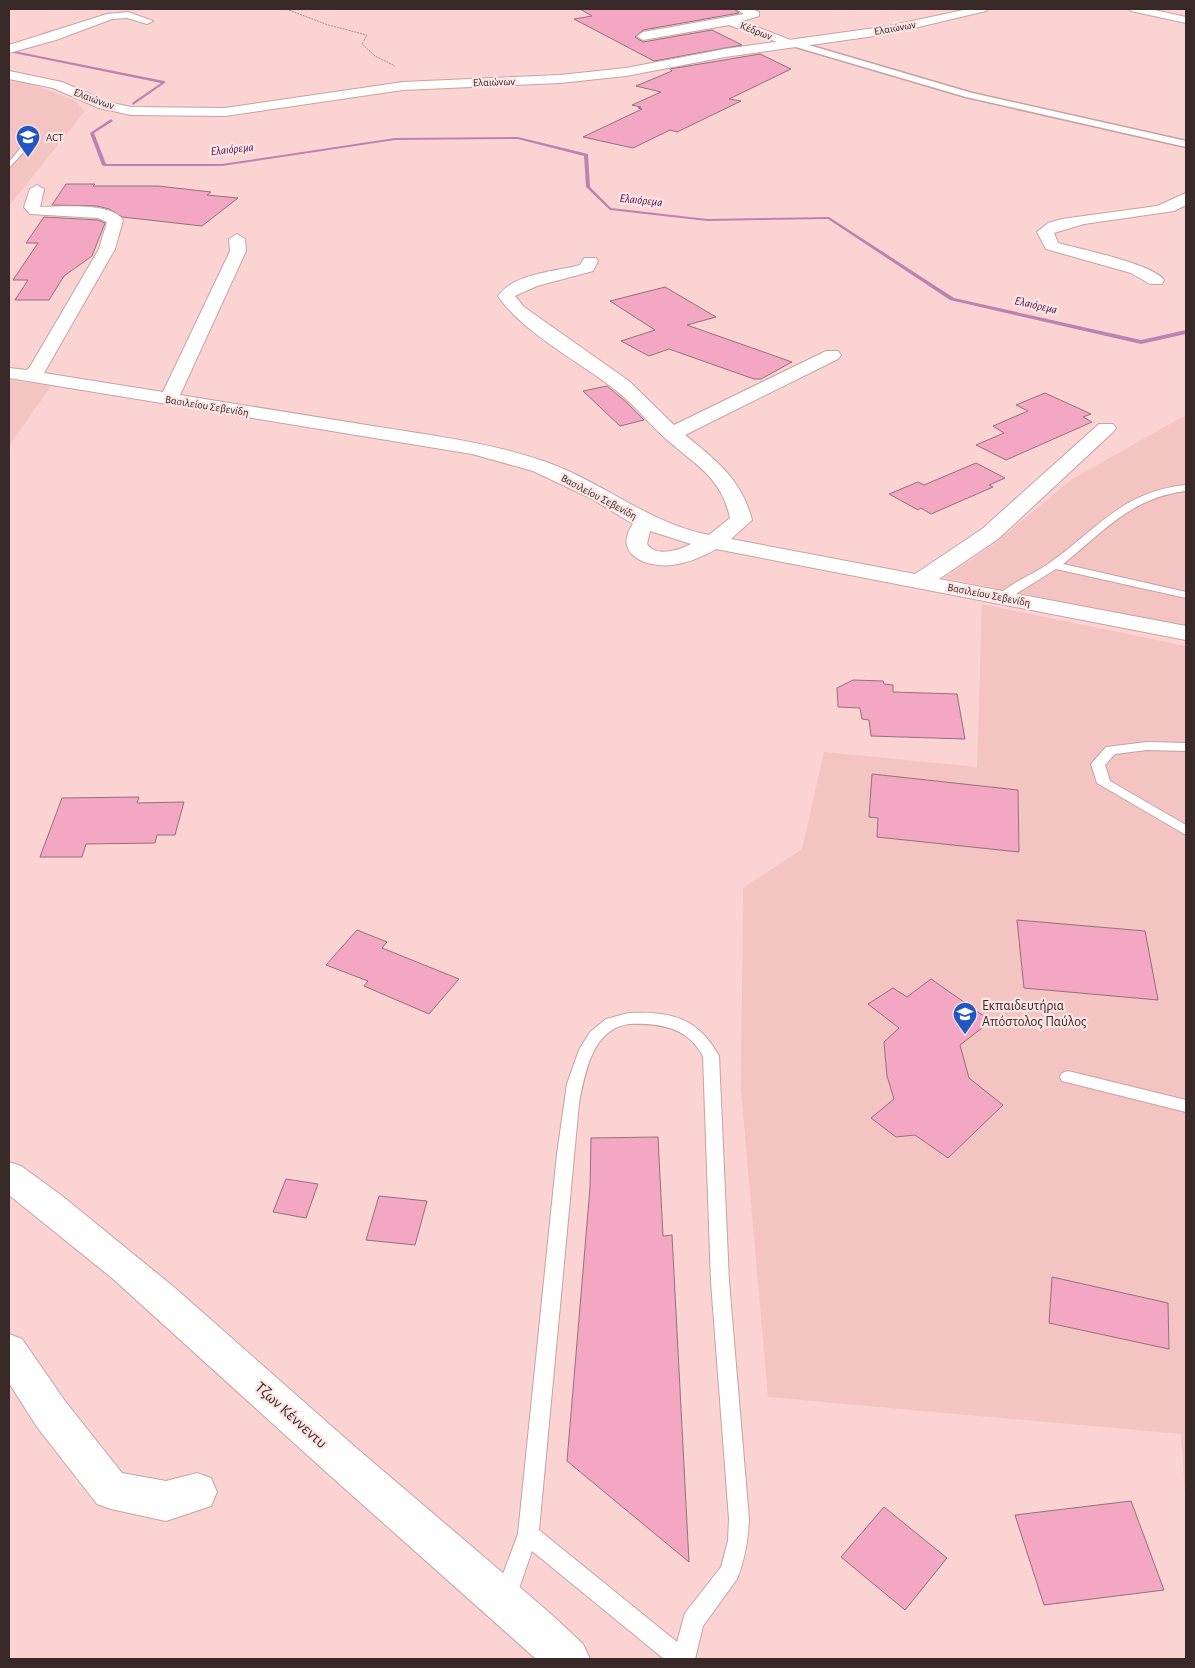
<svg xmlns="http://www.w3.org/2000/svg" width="1195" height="1668" font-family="'Alegreya Sans',sans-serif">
  <rect width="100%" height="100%" fill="#fbd3d2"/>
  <!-- built -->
  <g fill="#f4c4c3">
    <polygon points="9,80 32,84 74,100 85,111 9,206"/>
    <polygon points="9,380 51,386 9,446"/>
    <polygon points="1186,415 1186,627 944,578 994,544 1072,479"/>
    <polygon points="982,604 1186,646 1186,1507 1181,1434 768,1397 741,1090 743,888 802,849 824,752 977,767"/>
  </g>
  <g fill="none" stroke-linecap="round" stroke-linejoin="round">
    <!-- stream -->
    <g fill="#bc82b2" fill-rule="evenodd">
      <polygon points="9,50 164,81 166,82 133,105 132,103 161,83 9,52"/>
      <polygon points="111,119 113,121 94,133 106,164 222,164 395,138 518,137 588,154 590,187 611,208 707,219 829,217 954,298 1141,340 1186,330 1186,334 1141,344 950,300 828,219 707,221 610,210 586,187 584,156 518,139 395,140 222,166 104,166 102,165 90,133"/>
    </g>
  </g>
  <!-- building -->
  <g fill="#f4a7c2" stroke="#92717c">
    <polygon points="580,9 734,9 739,13 643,30 635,37 643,42 712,30 742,45 654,61 574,19 592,16"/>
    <polygon points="760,54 791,69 729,99 741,101 677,132 670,130 633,148 583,137 642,109 638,108 641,107 632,105 661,92 636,86 672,71 670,69"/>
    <polygon points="66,184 95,184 93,186 158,186 211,192 207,195 238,198 202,226 122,217 109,209 97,206 52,205"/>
    <polygon points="44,217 98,220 105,223 92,256 64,276 49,300 15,300 28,280 13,280 38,243 26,243"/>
    <polygon points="665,287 716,317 687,325 792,362 761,379 754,379 669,349 649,356 621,341 655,330 610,301"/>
    <polygon points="607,386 625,401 644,420 620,426 583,391"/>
    <polygon points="1045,393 1091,414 1083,417 1092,422 1006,460 976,445 1004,433 993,426 1028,411 1016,405"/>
    <polygon points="976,463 1005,478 989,485 993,487 931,514 921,508 918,510 889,494 918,482 924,485"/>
    <polygon points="853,680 883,681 884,684 893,685 893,692 957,694 965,739 871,736 869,720 862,719 860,708 838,707 837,688"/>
    <polygon points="872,774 1018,790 1019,852 877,837 878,818 869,817"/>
    <polygon points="139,797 137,803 184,802 175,835 157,835 155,843 86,844 82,857 40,857 62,798"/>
    <polygon points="1017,920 1145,931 1158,1000 1024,988"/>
    <polygon points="357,930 387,942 382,948 459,979 429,1014 364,986 368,981 326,965"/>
    <polygon points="931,979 991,1021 960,1045 969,1078 1003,1105 948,1158 915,1135 896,1137 871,1118 894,1099 887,1076 884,1042 899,1028 868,1004 893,988 907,997"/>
    <polygon points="658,1137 663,1236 672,1235 689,1562 567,1461 590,1188 591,1138"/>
    <polygon points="286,1179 318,1184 306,1218 273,1212"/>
    <polygon points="379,1196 427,1201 415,1245 366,1240"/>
    <polygon points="1052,1277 1168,1303 1169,1349 1049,1323"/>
    <polygon points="1131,1501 1164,1590 1044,1605 1015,1515"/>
    <polygon points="884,1507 947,1558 905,1610 841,1557"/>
  </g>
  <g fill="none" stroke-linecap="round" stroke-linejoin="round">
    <defs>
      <g id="service">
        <polygon points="25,129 30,130 30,145 9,168 9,162 23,145"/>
        <path d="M1186,485V491C1132,497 1103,532 1063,564L1186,592V598L1056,569L1006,600L1002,601L996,598C1008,584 1032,575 1048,564C1097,530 1122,491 1186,485Z"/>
        <polygon points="1147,742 1186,743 1186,751 1147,750 1115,754 1105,765 1110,781 1186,825 1186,835 1097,783 1091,764 1106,747"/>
        <path d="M629,1013C671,1011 698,1018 719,1056L729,1282L749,1519C748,1540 745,1560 737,1579L703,1626L695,1659H664L532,1551L513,1606L505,1609L497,1606L494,1598L518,1534L557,1154L567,1084L579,1050L590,1032L606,1019ZM629,1024C660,1023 687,1027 703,1056L711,1282L729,1519L728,1541L721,1567L685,1613L677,1642L539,1530L579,1103C585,1073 592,1029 629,1024Z"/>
        <polygon points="1068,1071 1186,1100 1186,1112 1062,1081 1060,1077 1062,1073"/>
      </g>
      <polygon id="pedestrian" points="789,41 795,41 972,93 1186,141 1186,147 966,97 789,45"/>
      <g id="minor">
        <polygon points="736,9 752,9 759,12 759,16 742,21 798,43 792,47 788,46 729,25 643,40 637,36 643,32 744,14"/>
        <polygon points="128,12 153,21 147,24 127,18 112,19 56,40 9,53 9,45 107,14"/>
        <path d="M37,185L44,189L40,207C60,207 111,202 123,220L115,249L44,373L163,392L230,251L229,239L237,234L245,239L246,251L180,395C247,406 313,416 379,427C436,436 492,443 546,462C603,482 648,523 709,535L730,518C721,476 695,465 665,438C647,422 632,402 613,388C578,361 522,332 498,296C514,273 555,272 580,265L584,258H596L598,261L593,271L537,286L515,296L524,307L629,381L674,425L826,351H838L841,355L838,359L685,435C716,460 742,480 752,520L731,539L915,574L982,529L1099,424H1113L1116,428L1113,432L998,539L939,579L1186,626V640L716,549C703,557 687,563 672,565C646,568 612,554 633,524L592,499L533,471L472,454L9,378V368L27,370L31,365L99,249L107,222L98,218L30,214L24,207L30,189ZM650,531L691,544C679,550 657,558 647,544Z"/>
        <path d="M1186,193V205L1174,211L1084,224L1054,233L1058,243C1080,249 1153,264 1164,280L1162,284H1150L1131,273L1046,249L1037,232L1048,223L1062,219L1157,206Z"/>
        <polygon points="9,1334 22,1339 65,1401 122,1473 166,1481 197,1473 211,1478 217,1492 211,1506 166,1521 111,1509 97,1504 37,1427 9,1383"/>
      </g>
      <g id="tertiary">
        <polygon points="968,9 988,9 986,11 889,34 725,57 626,76 560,83 403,90 225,116 131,115 99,108 53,88 9,79 9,71 62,82 108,102 131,107 225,108 403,82 560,75 626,68 725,49 889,26"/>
        <polygon points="1129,9 1150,9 1186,17 1186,23 1131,11"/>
      </g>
      <polygon id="secondary" points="9,1162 21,1166 61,1195 175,1288 354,1446 551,1614 583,1644 590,1659 536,1659 326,1472 112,1278 9,1195"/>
    </defs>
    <!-- service casing -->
    <use href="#service" stroke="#c7a2a1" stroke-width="2"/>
    <!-- pedestrian casing -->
    <use href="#pedestrian" stroke="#c7a2a1" stroke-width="3"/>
    <!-- minor casing -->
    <use href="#minor" stroke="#c7a2a1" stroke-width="2"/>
    <!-- tertiary casing -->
    <use href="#tertiary" stroke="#c7a2a1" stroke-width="2"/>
    <!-- secondary casing -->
    <use href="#secondary" stroke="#c7a2a1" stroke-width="2"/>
    <!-- path -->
    <polyline stroke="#aa8c8b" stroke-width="1" stroke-dasharray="2 1" stroke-linecap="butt" points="286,9 328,25 367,35 362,44 375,56 395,66"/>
    <!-- service -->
    <use href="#service" fill="#fff" fill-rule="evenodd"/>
    <!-- pedestrian -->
    <use href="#pedestrian" fill="#fff" fill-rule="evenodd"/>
    <!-- minor -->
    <use href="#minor" fill="#fff" fill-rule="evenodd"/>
    <!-- tertiary -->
    <use href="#tertiary" fill="#fff" fill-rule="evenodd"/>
    <!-- secondary -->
    <use href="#secondary" fill="#fff" fill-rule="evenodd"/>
  </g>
  <!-- icons -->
  <defs>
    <symbol id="university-pin" viewBox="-11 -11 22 30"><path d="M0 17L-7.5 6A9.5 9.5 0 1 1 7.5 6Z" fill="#2156c3" stroke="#fde5e4"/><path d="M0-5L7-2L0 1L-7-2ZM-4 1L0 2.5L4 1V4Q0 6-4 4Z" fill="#fff"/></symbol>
    <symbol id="school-pin" viewBox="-11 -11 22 30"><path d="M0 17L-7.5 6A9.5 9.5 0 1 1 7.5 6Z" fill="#2156c3" stroke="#fde5e4"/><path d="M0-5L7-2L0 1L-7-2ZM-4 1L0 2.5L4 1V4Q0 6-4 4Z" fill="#fff"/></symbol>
  </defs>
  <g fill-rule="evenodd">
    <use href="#university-pin" x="14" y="123" width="28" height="38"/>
    <use href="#school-pin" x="951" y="1000" width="28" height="38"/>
  </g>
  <g text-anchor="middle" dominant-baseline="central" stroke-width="4.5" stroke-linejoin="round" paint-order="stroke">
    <!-- far-street labels -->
    <g font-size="11" fill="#382928" stroke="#fde5e4">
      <text transform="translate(895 28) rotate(-10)">Ελαιώνων</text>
      <text transform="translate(756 31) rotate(21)">Κέδρων</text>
      <text transform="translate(494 82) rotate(-2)">Ελαιώνων</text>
      <text transform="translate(94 99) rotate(20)">Ελαιώνων</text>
      <text transform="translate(207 406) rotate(9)">Βασιλείου Σεβενίδη</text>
      <text transform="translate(599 497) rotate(28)">Βασιλείου Σεβενίδη</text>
      <text transform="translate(989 595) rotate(11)">Βασιλείου Σεβενίδη</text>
    </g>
    <!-- far-poi labels -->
    <g font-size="11" fill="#382928" stroke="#fde5e4" text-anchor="start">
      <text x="46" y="137">ACT</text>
    </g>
    <!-- far-water labels -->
    <g font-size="12" font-style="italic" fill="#4f0748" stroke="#fde5e4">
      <text transform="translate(232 149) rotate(-6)">Ελαιόρεμα</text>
      <text transform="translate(641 200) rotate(6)">Ελαιόρεμα</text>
      <text transform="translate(1036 305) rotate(13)">Ελαιόρεμα</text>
    </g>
    <!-- poi labels -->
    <g font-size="14" fill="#382928" stroke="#fde5e4" text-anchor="start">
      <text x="982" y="1006">Εκπαιδευτήρια<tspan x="982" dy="16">Απόστολος Παύλος</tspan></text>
    </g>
    <!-- near-street labels -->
    <g font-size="16" fill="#382928" stroke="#fde5e4">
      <text transform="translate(291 1415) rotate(42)">Τζων Κέννεντυ</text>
    </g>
  </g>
  <!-- border -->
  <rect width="1195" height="1668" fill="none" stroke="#382928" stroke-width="20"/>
</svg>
